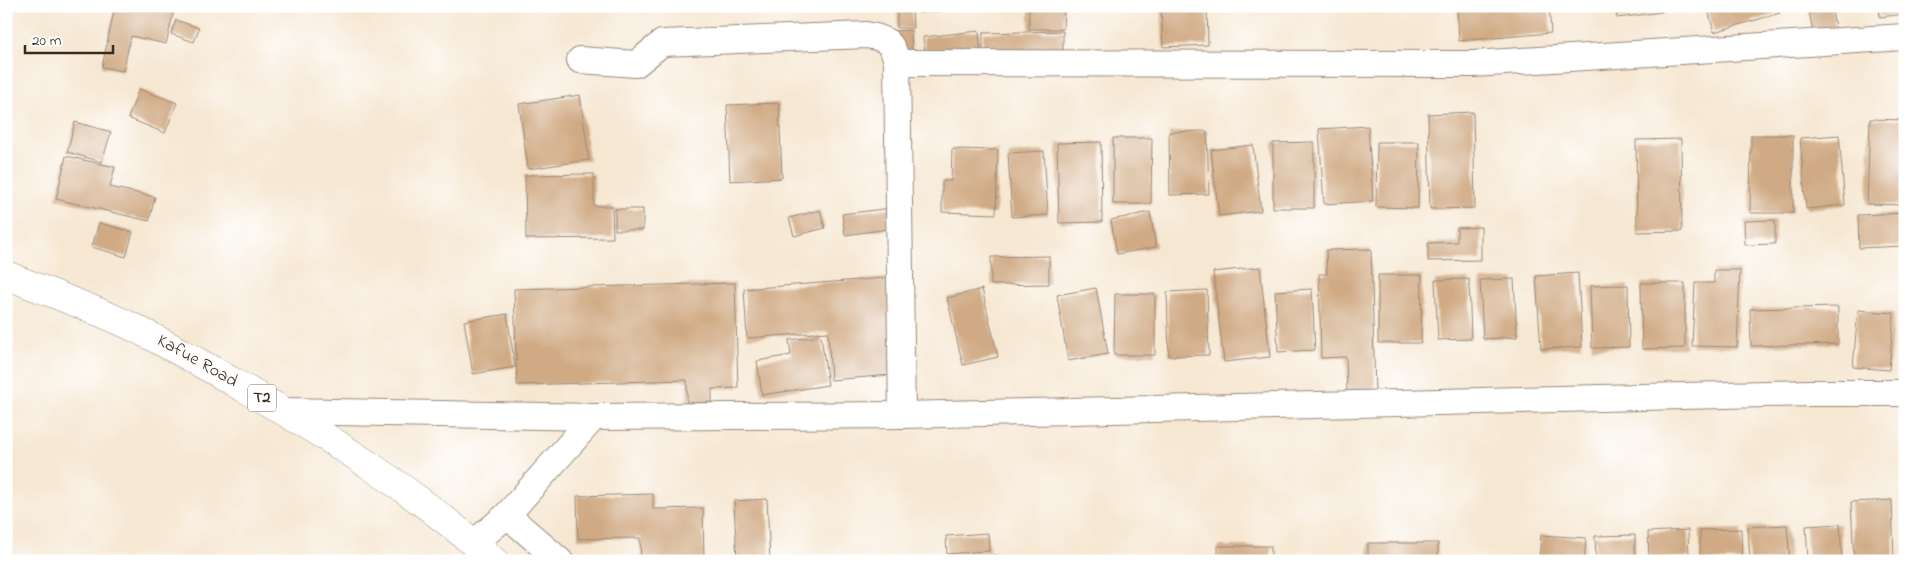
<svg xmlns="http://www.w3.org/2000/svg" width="1911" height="567" font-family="'Indie Flower',sans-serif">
  <rect width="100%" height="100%" fill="#fff"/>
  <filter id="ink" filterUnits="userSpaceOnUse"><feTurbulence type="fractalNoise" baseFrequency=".02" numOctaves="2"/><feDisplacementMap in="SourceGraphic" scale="10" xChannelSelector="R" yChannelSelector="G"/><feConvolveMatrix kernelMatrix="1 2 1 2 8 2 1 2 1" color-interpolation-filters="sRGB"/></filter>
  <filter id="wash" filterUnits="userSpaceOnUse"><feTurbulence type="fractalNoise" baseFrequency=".0096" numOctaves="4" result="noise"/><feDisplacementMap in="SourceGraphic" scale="20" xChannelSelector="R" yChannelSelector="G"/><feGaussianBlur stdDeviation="1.12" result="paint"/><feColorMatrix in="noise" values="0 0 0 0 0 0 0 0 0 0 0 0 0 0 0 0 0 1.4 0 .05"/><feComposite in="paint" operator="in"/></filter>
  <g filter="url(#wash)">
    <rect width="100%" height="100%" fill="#f6e7d2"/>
    <g id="blocks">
      <!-- building -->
      <g fill="#d0aa84">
        <polygon points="115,6 157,6 174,10 166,44 131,36 123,71 102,67"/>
        <polygon points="897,6 912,6 913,28 897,28"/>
        <polygon points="919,6 941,6 941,11 919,13"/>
        <polygon points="1029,6 1064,6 1063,29 1029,29"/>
        <polygon points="1161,6 1207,6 1208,45 1163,47"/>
        <polygon points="1457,6 1549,6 1551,33 1459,41"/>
        <polygon points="1615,6 1662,6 1662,12 1617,18"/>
        <polygon points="1707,6 1778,6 1780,13 1714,32"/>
        <polygon points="1808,6 1831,6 1838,43 1816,48"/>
        <polygon points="1879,6 1905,6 1905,14 1880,17"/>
        <polygon points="176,20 199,28 194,42 171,34"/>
        <polygon points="911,30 912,52 897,52 895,31"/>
        <polygon points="979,31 981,54 926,60 923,37"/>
        <polygon points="1063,31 1063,57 983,59 983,33"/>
        <polygon points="139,89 177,103 165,133 128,118"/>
        <polygon points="580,95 589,160 528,169 519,104"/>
        <polygon points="779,103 782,178 730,181 727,105"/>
        <polygon points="1473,112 1475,208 1430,209 1428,114"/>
        <polygon points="1870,119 1905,120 1905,205 1867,204"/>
        <polygon points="75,122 111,132 102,162 67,152"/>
        <polygon points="1368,126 1373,201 1324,204 1319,129"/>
        <polygon points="1207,131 1209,194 1170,195 1169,132"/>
        <polygon points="1751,135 1793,135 1793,213 1750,213"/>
        <polygon points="1839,135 1845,205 1806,209 1800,138"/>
        <polygon points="1113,138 1152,138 1151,204 1113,204"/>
        <polygon points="1681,139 1682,231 1637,232 1636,140"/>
        <polygon points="1101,142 1102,222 1059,223 1057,143"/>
        <polygon points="1314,142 1314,208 1273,208 1273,143"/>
        <polygon points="1377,142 1419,142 1418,208 1376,207"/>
        <polygon points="1253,145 1261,211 1219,216 1211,150"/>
        <polygon points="952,149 998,150 996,214 942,212 942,181 951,181"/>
        <polygon points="1044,151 1048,215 1012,217 1008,153"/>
        <polygon points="66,156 115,167 110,187 155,197 149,221 56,199"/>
        <polygon points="594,174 594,206 612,206 613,238 526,239 525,175"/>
        <polygon points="900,207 902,227 845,235 842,214"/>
        <rect x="615" y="209" width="28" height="21"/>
        <polygon points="820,210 825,228 794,236 789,218"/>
        <polygon points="1150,212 1156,247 1117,254 1111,220"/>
        <polygon points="1905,213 1905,246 1859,248 1858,215"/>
        <polygon points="1775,220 1775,244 1745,245 1744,221"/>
        <polygon points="99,223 133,232 126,257 92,247"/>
        <polygon points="1481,227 1481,260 1428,261 1428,243 1457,242 1457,228"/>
        <polygon points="1371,249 1375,393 1347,394 1346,357 1321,358 1319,274 1327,274 1326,250"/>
        <polygon points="1049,256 1049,284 991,285 991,257"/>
        <polygon points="1260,267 1270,357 1224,362 1213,272"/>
        <polygon points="1714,270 1740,270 1737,347 1692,346 1695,283 1714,283"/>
        <polygon points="1578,273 1582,347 1541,349 1536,276"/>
        <polygon points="1378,275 1422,275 1421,343 1378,343"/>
        <polygon points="897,277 903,374 831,380 828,332 747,338 744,289"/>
        <polygon points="1469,279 1471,339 1438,340 1435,280"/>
        <polygon points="1514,279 1517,337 1483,339 1480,280"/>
        <polygon points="735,283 738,388 712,389 712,402 687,403 687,380 517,385 514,289"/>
        <polygon points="1641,283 1685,283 1685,348 1642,349"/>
        <polygon points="1628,285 1629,347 1592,348 1590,286"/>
        <polygon points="1096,288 1108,354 1068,361 1057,295"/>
        <polygon points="982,289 998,357 963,365 947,298"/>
        <polygon points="1312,289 1315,350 1278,352 1275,291"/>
        <polygon points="1207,290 1209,355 1169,356 1167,292"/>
        <polygon points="1115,294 1155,294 1155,355 1114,355"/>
        <polygon points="1838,307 1838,344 1751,346 1750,309"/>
        <polygon points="1858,310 1894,313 1889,370 1853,367"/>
        <polygon points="507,314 515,367 473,374 464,321"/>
        <polygon points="821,336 828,385 762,395 757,361 791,355 789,340"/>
        <polygon points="653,494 653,509 703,508 704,561 641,561 640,538 578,539 577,496"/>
        <polygon points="767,499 770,561 737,561 734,501"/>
        <polygon points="1892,500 1894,561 1854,561 1851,502"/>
        <polygon points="1840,524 1842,561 1808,561 1806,526"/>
        <polygon points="1787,525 1790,561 1750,561 1748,527"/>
        <polygon points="1741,529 1742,561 1700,561 1700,530"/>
        <polygon points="1688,530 1689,557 1649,559 1648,532"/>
        <polygon points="988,533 989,551 947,554 946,536"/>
        <polygon points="1541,535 1586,538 1584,561 1539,561"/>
        <polygon points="1635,535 1635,561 1596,561 1595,536"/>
        <rect x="1368" y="543" width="70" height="18"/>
        <rect x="1218" y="546" width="53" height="15"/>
        <polygon points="997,555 997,561 940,561 940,557"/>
      </g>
    </g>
  </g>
  <g filter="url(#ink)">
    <use href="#blocks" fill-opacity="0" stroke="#988878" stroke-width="1"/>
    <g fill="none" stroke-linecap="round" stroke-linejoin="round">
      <defs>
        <g id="minor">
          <path d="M580,60L636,64L662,43L866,35C886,38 893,42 897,63L902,415"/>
          <polyline points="897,63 1473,64 1905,37"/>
          <polyline points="285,411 594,417 902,415 1810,393 1905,393"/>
          <polyline points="507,515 560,561"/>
          <polyline points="474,543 507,515 594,417"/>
        </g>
        <g id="trunk">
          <path id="s1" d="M6,275C45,291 84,305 122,322C161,340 198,362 235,383C326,435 416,491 494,561"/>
        </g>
      </defs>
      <!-- minor casing -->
      <use href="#minor" stroke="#988878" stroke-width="28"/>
      <!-- trunk casing -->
      <use href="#trunk" stroke="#988878" stroke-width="29"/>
      <!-- minor -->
      <use href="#minor" stroke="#fff" stroke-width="26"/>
      <!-- trunk -->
      <use href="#trunk" stroke="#fff" stroke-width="28"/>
    </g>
  </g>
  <g text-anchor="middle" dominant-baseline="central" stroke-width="4.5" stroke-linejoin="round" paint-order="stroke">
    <!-- shield labels -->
    <rect fill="#fff" stroke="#766a62" stroke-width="1" x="248" y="384.5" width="28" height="27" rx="4"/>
    <g font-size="16" font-weight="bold" fill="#3b2a1e">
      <text x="262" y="398">T2</text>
    </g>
    <!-- street labels -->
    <g font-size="18" fill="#3b2a1e" stroke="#fff">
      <text stroke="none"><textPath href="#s1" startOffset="210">Kafue Road</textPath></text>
    </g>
  </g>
  <!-- margin -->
  <rect width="1911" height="567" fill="none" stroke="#fff" stroke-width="25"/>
  <!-- scale -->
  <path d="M25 45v8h88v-8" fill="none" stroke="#3b2a1e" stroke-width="2.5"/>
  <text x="32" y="45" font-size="15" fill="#3b2a1e" stroke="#ffffff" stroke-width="4" paint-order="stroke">20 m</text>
</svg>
